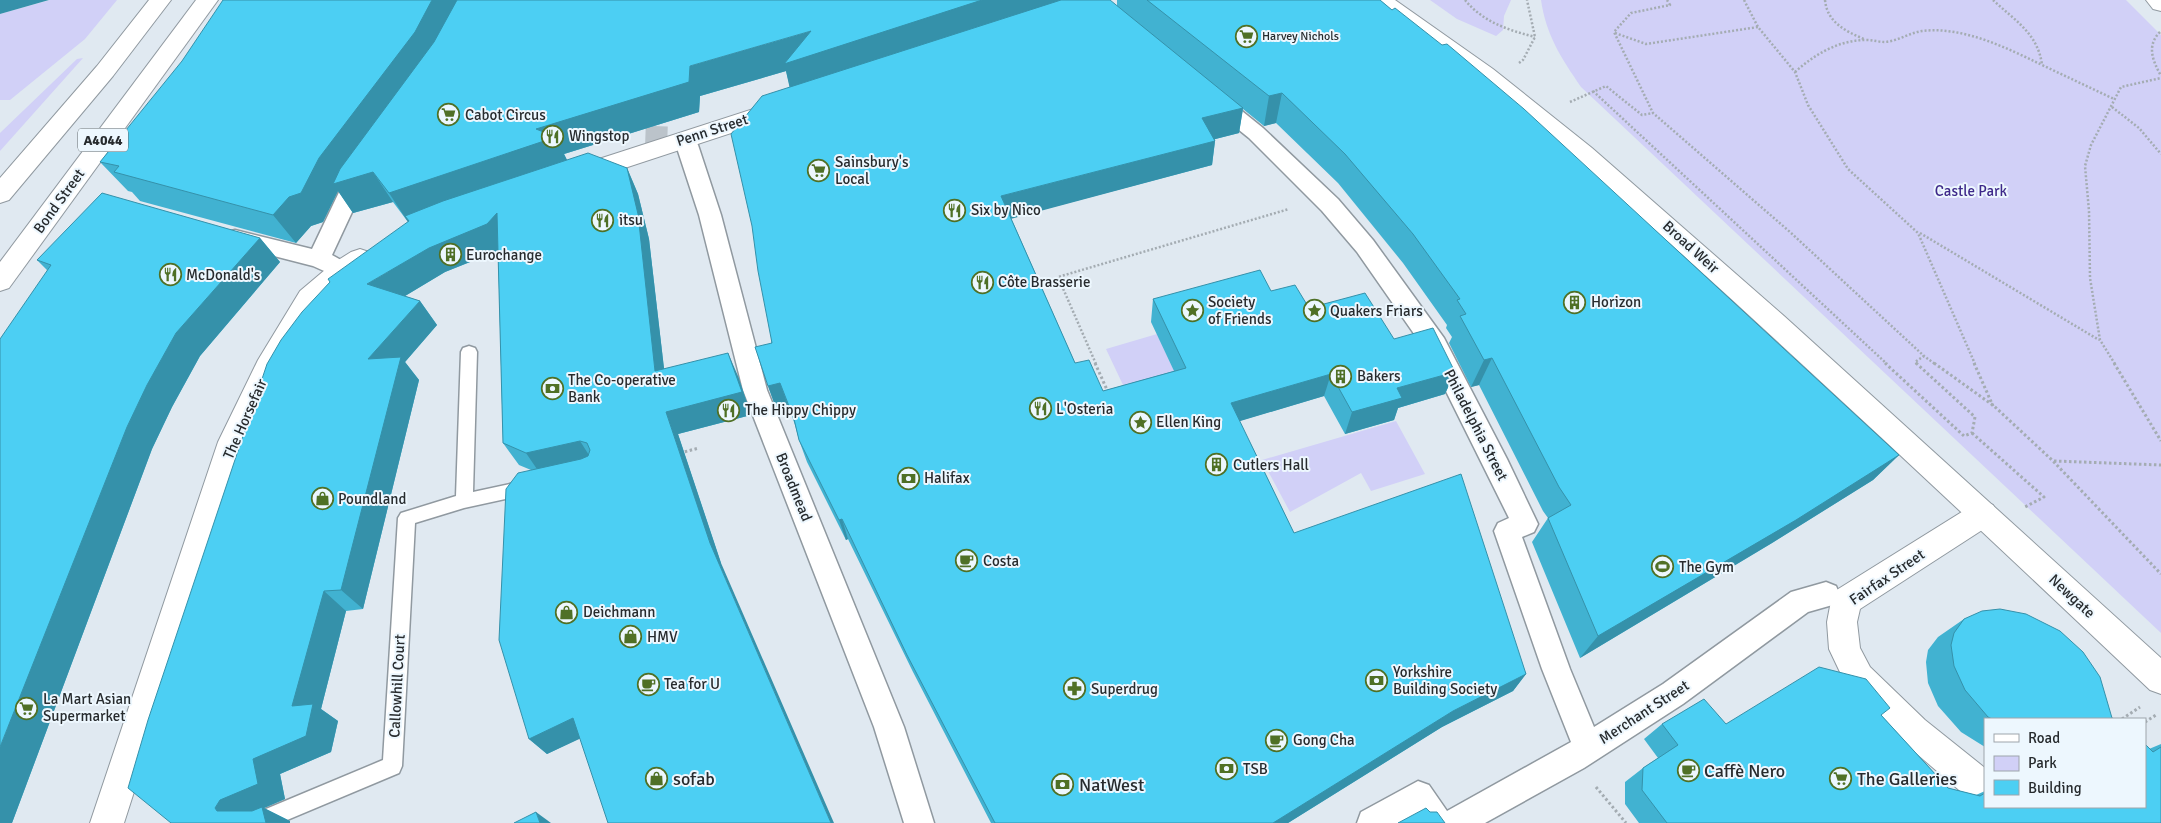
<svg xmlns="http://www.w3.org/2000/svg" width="2161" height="823" font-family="Signika,sans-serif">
  <rect width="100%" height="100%" fill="#e0e9f1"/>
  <!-- green -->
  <g fill="#d1d0f7">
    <polygon points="50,0 117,0 85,39 10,100 0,100 0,14"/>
    <polygon points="1430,0 1511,0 1504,16 1503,30 1496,36 1457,19"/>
    <path d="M1541,0H2126L2161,35V633L1581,87C1561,58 1546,35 1541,0Z"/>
    <polygon points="83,58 0,151 0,133 77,59"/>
    <polygon points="1157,334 1183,390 1132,404 1106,349"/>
    <polygon points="1396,421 1425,474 1371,491 1361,473 1290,512 1262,460"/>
  </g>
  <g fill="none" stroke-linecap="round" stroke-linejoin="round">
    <!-- pedestrian-tunnel -->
    <polyline stroke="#bbc3ca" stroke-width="22" stroke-dasharray="22 11" stroke-linecap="butt" points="656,148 658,91"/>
    <defs>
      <polygon id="service" points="469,346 475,348 477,352 473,492 528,480 534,482 536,487 534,492 528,494 464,508 415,523 402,766 399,773 280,823 246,823 249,816 383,760 398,518 401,513 456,496 461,352 463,348"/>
      <g id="pedestrian">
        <polygon points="1215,93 1222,95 1263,128 1338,199 1373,240 1444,338 1507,459 1538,524 1534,532 1522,537 1570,669 1594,727 1663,684 1791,592 1826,582 1836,586 1840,595 1836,604 1808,612 1683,704 1584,768 1485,823 1419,823 1414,816 1401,823 1357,823 1361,812 1418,781 1429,785 1447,811 1571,742 1542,669 1494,531 1498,523 1509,518 1426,351 1357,252 1322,211 1249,138 1208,105 1205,100 1208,95"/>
        <polygon points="687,137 695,140 698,145 721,215 767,390 904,727 934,823 904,823 874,727 743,390 699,215 676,145 679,140"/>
        <polygon points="364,165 372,167 375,173 359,197 332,255 341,260 344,266 341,272 333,275 313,266 235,246 227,244 224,238 227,232 235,230 312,249 341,188 356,167"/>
      </g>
      <g id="minor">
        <polygon points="2146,0 2161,0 2161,11 2153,9"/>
        <polygon points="778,101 786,103 789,109 786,115 576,184 568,181 564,175 568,169"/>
        <polygon points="360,249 369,252 373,259 369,266 350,278 318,305 278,373 246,442 124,823 90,823 218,442 258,360 300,291 332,264 351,252"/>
        <polygon points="1983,501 1993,505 1998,514 1993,523 1860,609 1857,622 1860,648 1870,667 1925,720 1985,768 1985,807 1973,802 1903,742 1848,689 1829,649 1827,622 1831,601 1835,591 1973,505"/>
      </g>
      <path id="tertiary" d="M1370,0H1395L1493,69L1592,148L1784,316L2161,658V694L2150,690C2035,581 1920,473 1804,366C1666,238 1528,112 1374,5Z"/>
      <g id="trunk">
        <polygon points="149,0 171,0 113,76 9,200 0,203 0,178 97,66"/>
        <polygon points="196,0 218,0 9,288 0,291 0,262"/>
      </g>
    </defs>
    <!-- service casing -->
    <use href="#service" stroke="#9099a0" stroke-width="3"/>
    <!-- pedestrian casing -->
    <use href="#pedestrian" stroke="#9099a0" stroke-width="3"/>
    <!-- minor casing -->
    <use href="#minor" stroke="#9099a0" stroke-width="2"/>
    <!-- tertiary casing -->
    <use href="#tertiary" stroke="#9099a0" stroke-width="2"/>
    <!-- trunk casing -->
    <use href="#trunk" stroke="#9099a0" stroke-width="2"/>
    <!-- path-far1 -->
    <g stroke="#a4acb2" stroke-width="2.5" stroke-dasharray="2 2" stroke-linecap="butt">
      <path d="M1465,0C1483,22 1508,30 1535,37"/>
      <polyline points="1667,0 1670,5 1631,13 1614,32 1653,113 1790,232 1924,356 1935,364"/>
      <polyline points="1744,0 1758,27 1795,72 1808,105 1848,169 1918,233 1975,364"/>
      <path d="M1825,0C1827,22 1845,31 1864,39"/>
      <path d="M1993,0C2014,20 2038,33 2042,65L2114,99"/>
      <path d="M2160,32C2146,46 2153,61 2161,76"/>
      <polyline points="1615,33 1646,44 1758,27"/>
      <polyline points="1519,63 1523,60 1535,37 1527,0"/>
      <path d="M1795,72C1815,54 1839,40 1866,40C1873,40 1879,42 1885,42C1898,41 1909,33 1922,31C1963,26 2007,48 2042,65"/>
      <polyline points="1593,91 1887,364"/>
      <polyline points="1570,102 1606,86 1642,115 1653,113"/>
      <polyline points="2112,107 2139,128 2161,154"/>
      <polyline points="1920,233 2099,340"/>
      <polyline points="1096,364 1058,277 1289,209"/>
      <polyline points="1917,364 1915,362 1924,356"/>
      <polyline points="2115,364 2100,340 2090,278 2089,211 2085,166 2091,145 2121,87 2161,78"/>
    </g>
    <!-- path -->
    <g stroke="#a4acb2" stroke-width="3" stroke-dasharray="2.5 2.5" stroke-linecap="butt">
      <polyline points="1095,363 1108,392"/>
      <polyline points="1885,363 1964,436 1972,433"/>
      <polyline points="1916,363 1975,417 1972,433"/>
      <polyline points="1934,363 1994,406 2053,461 2161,574"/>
      <polyline points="1974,363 1993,406"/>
      <polyline points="2114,363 2161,441"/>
      <polyline points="1972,433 2044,497 2025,507"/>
      <polyline points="680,453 699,448"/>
      <polyline points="2054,461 2161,465"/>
      <polyline points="2122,719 2140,707"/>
      <polyline points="2145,722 2156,715"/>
      <polyline points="1596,787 1626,823"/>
    </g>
    <!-- service -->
    <use href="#service" fill="#fff" fill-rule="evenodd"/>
    <!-- pedestrian -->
    <use href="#pedestrian" fill="#fff" fill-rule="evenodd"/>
    <!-- minor -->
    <use href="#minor" fill="#fff" fill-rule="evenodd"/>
    <!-- tertiary -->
    <use href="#tertiary" fill="#fff" fill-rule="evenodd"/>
    <!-- trunk -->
    <use href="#trunk" fill="#fff" fill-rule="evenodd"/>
  </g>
  <!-- wall -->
  <g fill="#41b2d1">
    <polygon points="1117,0 1380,0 1899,455 1873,480 1772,543 1580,658 1532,542 1548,518 1543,511 1479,385 1471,387 1449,343 1452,337 1446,328 1447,325 1403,263 1338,183 1276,123 1264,126 1243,109 1239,133 1215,139 1215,141 1212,165 1011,218 1075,363 1103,391 1174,371 1151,322 1153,299 1271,291 1309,308 1394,339 1455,372 1445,394 1398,408 1394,420 1345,434 1324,396 1239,421 1294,533 1526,674 1513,691 1442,727 1288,823 991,823 913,672 848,539 846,540 807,462 799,440 795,425 788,405 776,408 768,386 790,87 786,71 700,96 699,112 564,154 567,160 627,168 638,194 649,239 664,369 738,376 751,415 678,434 721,563 580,738 547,754 529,739 531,470 519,465 503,443 498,251 445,272 405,296 420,301 437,325 405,362 419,380 363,609 346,611 321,709 338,721 331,752 280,774 285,799 264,808 290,821 171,823 408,222 393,202 353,213 338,191 323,222 311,226 296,243 140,201 132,192 128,191 100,162 1117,6"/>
    <polygon points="260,238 280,262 200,356 172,407 152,449 12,823 0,823 47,270 37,260"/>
    <polygon points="1964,619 2112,718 2114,719 1985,719 1985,747 1961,732 1938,706 1928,683 1926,662 1928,650 1938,637"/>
    <polygon points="1881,715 1948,788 1976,795 1985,791 1985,807 2149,749 2161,744 2161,823 1639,823 1625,804 1625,782 1643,768 1658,758 1644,739 1662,724 1726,724"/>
  </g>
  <!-- shaded-wall -->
  <g fill="#3591aa">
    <polygon points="0,0 49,0 0,14"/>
    <polygon points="432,0 465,0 373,172 393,202 353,213 338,191 323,222 311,226 296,243 273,215 319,158"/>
    <polygon points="982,0 1077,0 791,94 786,71 700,96 699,112 564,154 570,166 408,222 389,193 536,129 690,66 811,31"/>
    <polygon points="1282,93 1276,123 1264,126 1269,96"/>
    <polygon points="1243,108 1239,133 1200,143 1202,118"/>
    <polygon points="1215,141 1212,165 1003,221 1001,196"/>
    <polygon points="627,168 638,194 649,239 667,394 655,371"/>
    <polygon points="497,213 502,249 445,272 385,308 367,284 429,248"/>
    <polygon points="260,238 280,262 200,356 172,407 152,449 12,823 0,823 0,747 127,427 147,385 176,333"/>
    <polygon points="420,301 437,325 405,362 419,380 363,609 341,590 368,359"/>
    <polygon points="728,353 738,376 751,415 678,434 721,563 834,823 831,823 710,543 666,412"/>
    <polygon points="1492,358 1479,385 1471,387 1484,360"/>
    <polygon points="1455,372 1445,394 1398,408 1394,420 1345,434 1352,412 1397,388"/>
    <polygon points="1331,374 1324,396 1227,425 1231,403"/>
    <polygon points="780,383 788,405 776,408 768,386"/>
    <polygon points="580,441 594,463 541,475 526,453"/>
    <polygon points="1899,455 1873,480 1772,543 1580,658 1598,636"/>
    <polygon points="842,519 848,539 846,540 839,520"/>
    <polygon points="324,591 346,611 321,709 338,721 331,752 280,774 285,799 264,808 290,821 290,823 266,823 248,814 217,811 215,808 220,800 253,759"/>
    <polygon points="1526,674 1513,691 1442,727 1288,823 1273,823 1453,711"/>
    <polygon points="573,718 590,734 547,754 529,739"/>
    <polygon points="536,812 551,823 540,823"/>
  </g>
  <!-- building -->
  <g fill="#4ccff3" stroke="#3591aa">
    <polygon points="223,0 432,0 415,32 319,158 301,193 289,197 273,215 114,172 119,166 100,162 182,61"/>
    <polygon points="457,0 982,0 784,64 811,31 690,66 689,82 536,129 556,137 389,193 373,172 333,184 340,169 434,42"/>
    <polygon points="1061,0 1110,0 1243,108 1202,118 1215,141 1001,196 1075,363 1089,360 1103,391 1186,368 1153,299 1260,270 1271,291 1295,285 1309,308 1365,293 1394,339 1433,328 1455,372 1397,388 1402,398 1352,412 1331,374 1231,403 1294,533 1461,474 1526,674 1453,711 1273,823 995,823 907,655 842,519 839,520 799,440 794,419 780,383 768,386 755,347 772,343 758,271 752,226 731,134 762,96"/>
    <polygon points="1147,0 1380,0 1392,10 1395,8 1442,45 1447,44 1524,109 1899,455 1796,520 1598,636 1548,518 1571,505 1559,487 1492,358 1484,360 1460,316 1466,314 1457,300 1460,299 1413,234 1345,154 1282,93 1269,96"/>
    <polygon points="588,153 627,168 638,214 655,371 728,353 742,392 666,412 710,543 831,823 608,823 573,718 529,739 499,640 506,489 518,473 581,459 588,456 590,450 587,443 580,441 526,453 503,443 497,213 487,224 429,248 367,284 420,301 368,359 401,357 341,590 324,591 292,706 313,704 306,736 253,759 258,784 220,800 215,808 217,811 252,811 262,807 266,823 171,823 128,788 148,720 267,364 281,340 302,312 330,282 328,279 409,221 405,216 443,201"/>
    <polygon points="102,193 260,238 176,333 147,385 127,427 0,747 0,339 51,265 37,260"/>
    <polygon points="2000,609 2026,614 2060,631 2083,652 2100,677 2112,718 2114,719 1992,719 1988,717 1965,690 1954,666 1951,645 1954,633 1964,619 1982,611"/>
    <polygon points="1819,667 1866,679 1890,708 1881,715 1948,788 1980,796 1985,793 1985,807 2145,807 2145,744 2153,752 2161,747 2161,823 1667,823 1642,790 1643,768 1678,745 1662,724 1704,699 1726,724"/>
    <polygon points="1426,808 1430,812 1437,812 1445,823 1398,823"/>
    <polygon points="536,812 540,823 514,823"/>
  </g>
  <!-- icons -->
  <defs>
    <symbol id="supermarket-ring" viewBox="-11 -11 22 22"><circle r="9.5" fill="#edf7fe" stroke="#4f7026" stroke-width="1.5"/><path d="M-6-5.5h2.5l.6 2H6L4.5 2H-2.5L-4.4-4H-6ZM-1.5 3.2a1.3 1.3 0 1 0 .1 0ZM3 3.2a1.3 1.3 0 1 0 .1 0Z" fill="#4f7026"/></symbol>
    <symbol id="restaurant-ring" viewBox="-11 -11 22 22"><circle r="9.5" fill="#edf7fe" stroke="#4f7026" stroke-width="1.5"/><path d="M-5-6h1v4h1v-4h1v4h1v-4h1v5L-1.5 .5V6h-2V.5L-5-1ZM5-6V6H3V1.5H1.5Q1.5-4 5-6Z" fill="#4f7026"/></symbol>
    <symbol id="building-ring" viewBox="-11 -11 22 22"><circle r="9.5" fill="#edf7fe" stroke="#4f7026" stroke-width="1.5"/><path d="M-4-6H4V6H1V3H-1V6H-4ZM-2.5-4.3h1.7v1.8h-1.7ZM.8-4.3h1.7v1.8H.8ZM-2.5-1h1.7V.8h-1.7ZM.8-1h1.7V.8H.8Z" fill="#4f7026"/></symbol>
    <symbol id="sight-ring" viewBox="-11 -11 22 22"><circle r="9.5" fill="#edf7fe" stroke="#4f7026" stroke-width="1.5"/><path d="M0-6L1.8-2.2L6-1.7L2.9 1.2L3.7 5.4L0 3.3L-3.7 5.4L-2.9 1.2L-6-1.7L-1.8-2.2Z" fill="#4f7026"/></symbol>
    <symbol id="bank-ring" viewBox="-11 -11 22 22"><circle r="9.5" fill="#edf7fe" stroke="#4f7026" stroke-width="1.5"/><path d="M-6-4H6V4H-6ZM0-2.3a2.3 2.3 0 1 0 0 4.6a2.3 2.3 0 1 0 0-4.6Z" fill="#4f7026"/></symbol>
    <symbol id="shop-ring" viewBox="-11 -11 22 22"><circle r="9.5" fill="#edf7fe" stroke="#4f7026" stroke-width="1.5"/><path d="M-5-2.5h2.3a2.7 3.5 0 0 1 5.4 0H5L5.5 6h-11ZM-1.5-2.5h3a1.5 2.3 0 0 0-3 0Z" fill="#4f7026"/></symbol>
    <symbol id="cafe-ring" viewBox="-11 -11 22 22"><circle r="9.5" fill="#edf7fe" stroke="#4f7026" stroke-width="1.5"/><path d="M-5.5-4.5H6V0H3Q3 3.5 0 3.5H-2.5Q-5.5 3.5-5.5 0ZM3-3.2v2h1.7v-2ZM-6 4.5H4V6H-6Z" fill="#4f7026"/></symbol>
    <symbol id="stadium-ring" viewBox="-11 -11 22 22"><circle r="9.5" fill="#edf7fe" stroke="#4f7026" stroke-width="1.5"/><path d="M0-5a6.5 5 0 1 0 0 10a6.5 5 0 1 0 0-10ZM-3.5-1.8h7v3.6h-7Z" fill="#4f7026"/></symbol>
    <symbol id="pharmacy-ring" viewBox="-11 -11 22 22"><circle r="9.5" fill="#edf7fe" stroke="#4f7026" stroke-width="1.5"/><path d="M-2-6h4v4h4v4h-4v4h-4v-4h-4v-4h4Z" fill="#4f7026"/></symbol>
  </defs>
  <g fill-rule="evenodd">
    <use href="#supermarket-ring" x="1234" y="24" width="25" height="25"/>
    <use href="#supermarket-ring" x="436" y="102" width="25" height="25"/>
    <use href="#restaurant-ring" x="540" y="124" width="25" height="25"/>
    <use href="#supermarket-ring" x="806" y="158" width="25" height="25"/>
    <use href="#restaurant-ring" x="942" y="198" width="25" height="25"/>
    <use href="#restaurant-ring" x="590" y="208" width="25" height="25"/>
    <use href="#building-ring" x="438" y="242" width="25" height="25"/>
    <use href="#restaurant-ring" x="158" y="262" width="25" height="25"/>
    <use href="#restaurant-ring" x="970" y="270" width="25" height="25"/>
    <use href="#building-ring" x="1562" y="290" width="25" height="25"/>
    <use href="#sight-ring" x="1180" y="298" width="25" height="25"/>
    <use href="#sight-ring" x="1302" y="298" width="25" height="25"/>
    <use href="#building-ring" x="1328" y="364" width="25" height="25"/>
    <use href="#bank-ring" x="540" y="376" width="25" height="25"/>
    <use href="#restaurant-ring" x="1028" y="396" width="25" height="25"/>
    <use href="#restaurant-ring" x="716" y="398" width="25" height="25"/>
    <use href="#sight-ring" x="1128" y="410" width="25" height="25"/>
    <use href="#building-ring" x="1204" y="452" width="25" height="25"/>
    <use href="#bank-ring" x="896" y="466" width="25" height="25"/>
    <use href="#shop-ring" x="310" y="486" width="25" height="25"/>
    <use href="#cafe-ring" x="954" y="548" width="25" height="25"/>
    <use href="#stadium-ring" x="1650" y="554" width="25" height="25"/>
    <use href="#shop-ring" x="554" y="600" width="25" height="25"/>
    <use href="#shop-ring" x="618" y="624" width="25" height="25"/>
    <use href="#bank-ring" x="1364" y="668" width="25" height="25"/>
    <use href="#cafe-ring" x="636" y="672" width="25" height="25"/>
    <use href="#pharmacy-ring" x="1062" y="676" width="25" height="25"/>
    <use href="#supermarket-ring" x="14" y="696" width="25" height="25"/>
    <use href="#cafe-ring" x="1264" y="728" width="25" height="25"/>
    <use href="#bank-ring" x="1214" y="756" width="25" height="25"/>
    <use href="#cafe-ring" x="1676" y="758" width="25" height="25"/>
    <use href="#shop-ring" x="644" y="766" width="25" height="25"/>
    <use href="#supermarket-ring" x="1828" y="766" width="25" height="25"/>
    <use href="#bank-ring" x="1050" y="772" width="25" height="25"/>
  </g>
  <g text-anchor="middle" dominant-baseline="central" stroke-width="4" stroke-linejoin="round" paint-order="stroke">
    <!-- far-poi labels -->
    <g font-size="12" fill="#272b2e" stroke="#edf7fe" text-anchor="start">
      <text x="1262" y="36">Harvey Nichols</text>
    </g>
    <!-- shield labels -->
    <rect fill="#edf7fe" stroke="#62686c" stroke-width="1" x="78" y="128.5" width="50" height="23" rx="4"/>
    <g font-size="14" font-weight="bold" fill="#272b2e">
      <text x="103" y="140">A4044</text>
    </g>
    <!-- poi labels -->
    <g font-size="15" fill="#272b2e" stroke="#edf7fe" text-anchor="start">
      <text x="465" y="115">Cabot Circus</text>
      <text x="569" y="136">Wingstop</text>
      <text x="835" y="162">Sainsbury's<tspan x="835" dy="17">Local</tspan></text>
      <text x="971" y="210">Six by Nico</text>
      <text x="619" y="220">itsu</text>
      <text x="466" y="255">Eurochange</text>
      <text x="186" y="275">McDonald's</text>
      <text x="998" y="282">Côte Brasserie</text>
      <text x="1208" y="302">Society<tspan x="1208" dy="17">of Friends</tspan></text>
      <text x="1591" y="302">Horizon</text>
      <text x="1330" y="311">Quakers Friars</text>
      <text x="1357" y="376">Bakers</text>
      <text x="568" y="380">The Co-operative<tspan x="568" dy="17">Bank</tspan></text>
      <text x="1056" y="409">L'Osteria</text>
      <text x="745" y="410">The Hippy Chippy</text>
      <text x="1156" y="422">Ellen King</text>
      <text x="1233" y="465">Cutlers Hall</text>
      <text x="924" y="478">Halifax</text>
      <text x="338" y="499">Poundland</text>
      <text x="983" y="561">Costa</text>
      <text x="1679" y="567">The Gym</text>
      <text x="583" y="612">Deichmann</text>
      <text x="647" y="637">HMV</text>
      <text x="1393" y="672">Yorkshire<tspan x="1393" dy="17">Building Society</tspan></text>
      <text x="664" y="684">Tea for U</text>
      <text x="1091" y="689">Superdrug</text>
      <text x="43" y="699">La Mart Asian<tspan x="43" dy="17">Supermarket</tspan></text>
      <text x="1293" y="740">Gong Cha</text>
      <text x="1243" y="769">TSB</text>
    </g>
    <!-- street labels -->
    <g font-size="15" fill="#272b2e" stroke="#edf7fe">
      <text transform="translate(712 130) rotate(-18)">Penn Street</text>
      <text transform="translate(59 201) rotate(-54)">Bond Street</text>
      <text transform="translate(1691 247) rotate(42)">Broad Weir</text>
      <text transform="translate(245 419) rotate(-66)">The Horsefair</text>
      <text transform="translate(1476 425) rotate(63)">Philadelphia Street</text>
      <text transform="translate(794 487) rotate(68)">Broadmead</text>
      <text transform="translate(1887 577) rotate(-34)">Fairfax Street</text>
      <text transform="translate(2072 596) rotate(43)">Newgate</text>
      <text transform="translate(397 686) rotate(-87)">Callowhill Court</text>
      <text transform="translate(1644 712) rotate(-33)">Merchant Street</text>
    </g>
    <!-- park labels -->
    <g font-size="15" fill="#3e298a" stroke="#edf7fe">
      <text x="1971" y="191">Castle Park</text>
    </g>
    <!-- near-poi labels -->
    <g font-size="18" fill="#272b2e" stroke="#edf7fe" text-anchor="start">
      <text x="1704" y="771">Caffè Nero</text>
      <text x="673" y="779">sofab</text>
      <text x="1857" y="779">The Galleries</text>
      <text x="1079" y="785">NatWest</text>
    </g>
  </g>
  <!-- legend -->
  <rect x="1984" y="718" width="162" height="90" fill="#edf7fe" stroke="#9ea5ab"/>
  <rect x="1994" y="734" width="25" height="8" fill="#ffffff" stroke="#9ea5ab"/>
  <text x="2028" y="743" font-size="15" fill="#272b2e">Road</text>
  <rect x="1994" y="756" width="25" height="15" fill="#d1d0f7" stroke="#9ea5ab"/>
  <text x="2028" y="768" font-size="15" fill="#272b2e">Park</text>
  <rect x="1994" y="780" width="25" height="15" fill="#4ccff3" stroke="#9ea5ab"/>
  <text x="2028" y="793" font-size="15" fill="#272b2e">Building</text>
</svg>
